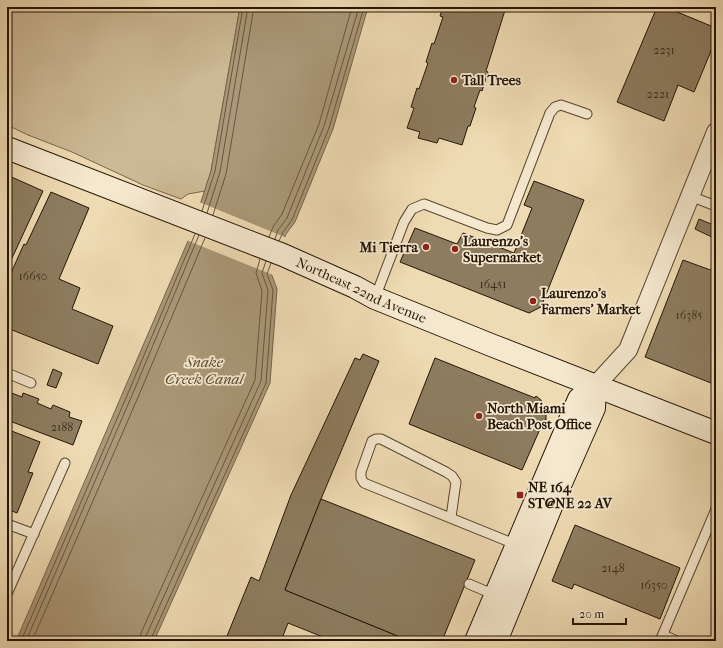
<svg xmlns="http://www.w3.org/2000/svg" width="723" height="648" font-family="'IM FELL French Canon',serif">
  <rect width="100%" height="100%" fill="#efdbb3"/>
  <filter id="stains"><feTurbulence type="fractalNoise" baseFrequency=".005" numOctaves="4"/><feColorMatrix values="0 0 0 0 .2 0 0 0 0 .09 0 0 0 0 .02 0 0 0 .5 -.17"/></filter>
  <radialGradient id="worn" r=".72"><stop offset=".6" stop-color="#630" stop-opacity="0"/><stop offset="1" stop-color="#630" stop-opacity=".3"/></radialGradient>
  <!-- green -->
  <polygon fill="#ccb995" stroke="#78674d" points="7,7 240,7 211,171 205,191 188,194 181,199 143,185 72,152 28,135 7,125"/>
  <!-- water -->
  <polygon fill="#aa9878" stroke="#74644a" points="240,7 368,7 333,129 295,222 286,234 271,273 277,289 270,383 154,641 16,641 188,241 211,171"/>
  <!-- pier -->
  <polygon fill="#efdbb3" points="199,202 287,238 273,275 186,240"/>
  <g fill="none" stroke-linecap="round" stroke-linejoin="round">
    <!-- shore -->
    <g stroke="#66563e" stroke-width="1">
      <polyline points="202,211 215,171 243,7"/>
      <polyline points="207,213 220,172 248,7"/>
      <polyline points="213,215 226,174 254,7"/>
      <polyline points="269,237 273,227 282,214 319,124 352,7"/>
      <polyline points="275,239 278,230 287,218 324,126 359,7"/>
      <polyline points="279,241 283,232 292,220 329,128 364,7"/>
      <polyline points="21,641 129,391 195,234"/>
      <polyline points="26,641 133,393 199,235"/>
      <polyline points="32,641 139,395 205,238"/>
      <polyline points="139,641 141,633 255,380 262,291 256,273 260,259"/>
      <polyline points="145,641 146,636 261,381 268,290 262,273 266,261"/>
      <polyline points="150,641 266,383 273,290 267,274 271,263"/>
    </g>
  </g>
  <!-- building -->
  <g fill="#8d7c5f" stroke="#231505">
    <polygon points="443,7 506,7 486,71 488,72 482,91 480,90 474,107 476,108 470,126 468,126 462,145 439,138 437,143 418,138 420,132 407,128 414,108 411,107 417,88 419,89 428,63 426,62 432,43 434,44 443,17 440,16"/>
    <polygon points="657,7 665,7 716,28 716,39 694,92 678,85 664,121 617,102"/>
    <polygon points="7,175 43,191 7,269"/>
    <polygon points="534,181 584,200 541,307 529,313 400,262 415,228 457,244 463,233 514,253 532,208 524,205"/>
    <polygon points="51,192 89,208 59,279 80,288 72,309 113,326 98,364 7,328 7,271 11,273 24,244 26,245"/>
    <polygon points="699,219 716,226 716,239 695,229"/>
    <polygon points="683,260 716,272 716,385 645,357"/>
    <polygon points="363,354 379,361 321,499 285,590 410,641 333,641 288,623 281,641 225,641 251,577 259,581 291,495 355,358 360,360"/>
    <polygon points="435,358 535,398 536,396 541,400 546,410 546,421 544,420 522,470 409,424"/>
    <polygon points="53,369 62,373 56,388 47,385"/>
    <polygon points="7,387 9,388 9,392 22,397 23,393 39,399 37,403 51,409 53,405 70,412 69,417 82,421 73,445 7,420"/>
    <polygon points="9,430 40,442 28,472 33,473 17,513 7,509 7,436"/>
    <polygon points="321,499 475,560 442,641 410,641 285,590"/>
    <polygon points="575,525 680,568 660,619 574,584 572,589 552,581"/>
  </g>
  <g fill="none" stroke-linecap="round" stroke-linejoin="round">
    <defs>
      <g id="lane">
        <polyline points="690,196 716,206"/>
        <polyline points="375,298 404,222 412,209 424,204 487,228 497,230 507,225 550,113 555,107 561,105 587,114"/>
        <polyline points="7,373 31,383"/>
        <polyline points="451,517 456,482 452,476 446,472 381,439 376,439 372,441 361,472 361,478 364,483 517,545"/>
        <polyline points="7,524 34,534"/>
        <polyline points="469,584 495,595"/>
        <polyline points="7,594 65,463"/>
        <polyline points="663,635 677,641"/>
        <polyline points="660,641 716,509"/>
      </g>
      <polyline id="street" points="595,386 628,350 716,132"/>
      <g id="secondary">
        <path id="s1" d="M7,148L283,255L355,287L375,298L491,345L716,433"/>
        <polyline points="476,641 579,399 595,386"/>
        <polyline points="496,641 557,492 594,408 595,386"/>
      </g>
    </defs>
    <!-- lane casing -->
    <use href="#lane" stroke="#564630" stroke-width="11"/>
    <!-- street casing -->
    <use href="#street" stroke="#564630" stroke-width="20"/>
    <!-- secondary casing -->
    <use href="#secondary" stroke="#231505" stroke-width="24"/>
    <!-- lane -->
    <use href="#lane" stroke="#f5e8ce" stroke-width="9"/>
    <!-- street -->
    <use href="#street" stroke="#f5e8ce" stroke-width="18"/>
    <!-- secondary -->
    <use href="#secondary" stroke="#f5e8ce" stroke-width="22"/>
  </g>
  <!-- markers -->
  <g fill="#8f2418" stroke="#f5e8ce" stroke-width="1.5">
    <circle cx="454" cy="80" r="4"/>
    <circle cx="426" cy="247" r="4"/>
    <circle cx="455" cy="249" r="4"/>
    <circle cx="533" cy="301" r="4"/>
    <circle cx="479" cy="416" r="4"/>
    <rect x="516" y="491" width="8" height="8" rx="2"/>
  </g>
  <g text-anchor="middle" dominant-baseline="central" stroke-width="3.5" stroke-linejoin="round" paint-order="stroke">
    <!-- number labels -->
    <g font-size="12" fill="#3e2f1c">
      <text x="664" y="50">2231</text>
      <text x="658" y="94">2221</text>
      <text x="33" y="276">16650</text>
      <text x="493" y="284">16451</text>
      <text x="689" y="315">16385</text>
      <text x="62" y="427">2188</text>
      <text x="613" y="568">2148</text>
      <text x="654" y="585">16350</text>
    </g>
    <!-- poi labels -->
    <g font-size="14" font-weight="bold" fill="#231505" stroke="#f5e8ce" text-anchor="start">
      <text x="462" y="80">Tall Trees</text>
      <text x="463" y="241">Laurenzo's<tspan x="463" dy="16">Supermarket</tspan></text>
      <text x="418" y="247" text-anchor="end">Mi Tierra</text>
      <text x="541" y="293">Laurenzo's<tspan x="541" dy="16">Farmers' Market</tspan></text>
      <text x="487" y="408">North Miami<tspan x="487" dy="16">Beach Post Office</tspan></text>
      <text x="528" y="487">NE 164<tspan x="528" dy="16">ST@NE 22 AV</tspan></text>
    </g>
    <!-- street labels -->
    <g font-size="14" fill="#231505" stroke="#f5e8ce">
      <text stroke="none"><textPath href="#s1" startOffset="382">Northeast 22nd Avenue</textPath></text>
    </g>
    <!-- water labels -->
    <g font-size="15" font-style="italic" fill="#594933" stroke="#f5e8ce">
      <text x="204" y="362">Snake<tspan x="204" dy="17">Creek Canal</tspan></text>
    </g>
  </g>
  <!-- margin -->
  <rect width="723" height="648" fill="none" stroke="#efdbb3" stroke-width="24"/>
  <rect x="8" y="8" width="707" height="632" fill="none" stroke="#231505" stroke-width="2"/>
  <rect x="12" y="12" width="699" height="624" fill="none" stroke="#231505"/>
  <!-- scale -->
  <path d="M573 618v6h53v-6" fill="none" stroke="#231505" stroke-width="2"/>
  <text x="579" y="618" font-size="12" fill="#231505" stroke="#f5e8ce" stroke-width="3" paint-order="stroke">20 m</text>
  <rect width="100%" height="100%" filter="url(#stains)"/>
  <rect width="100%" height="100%" fill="url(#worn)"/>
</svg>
